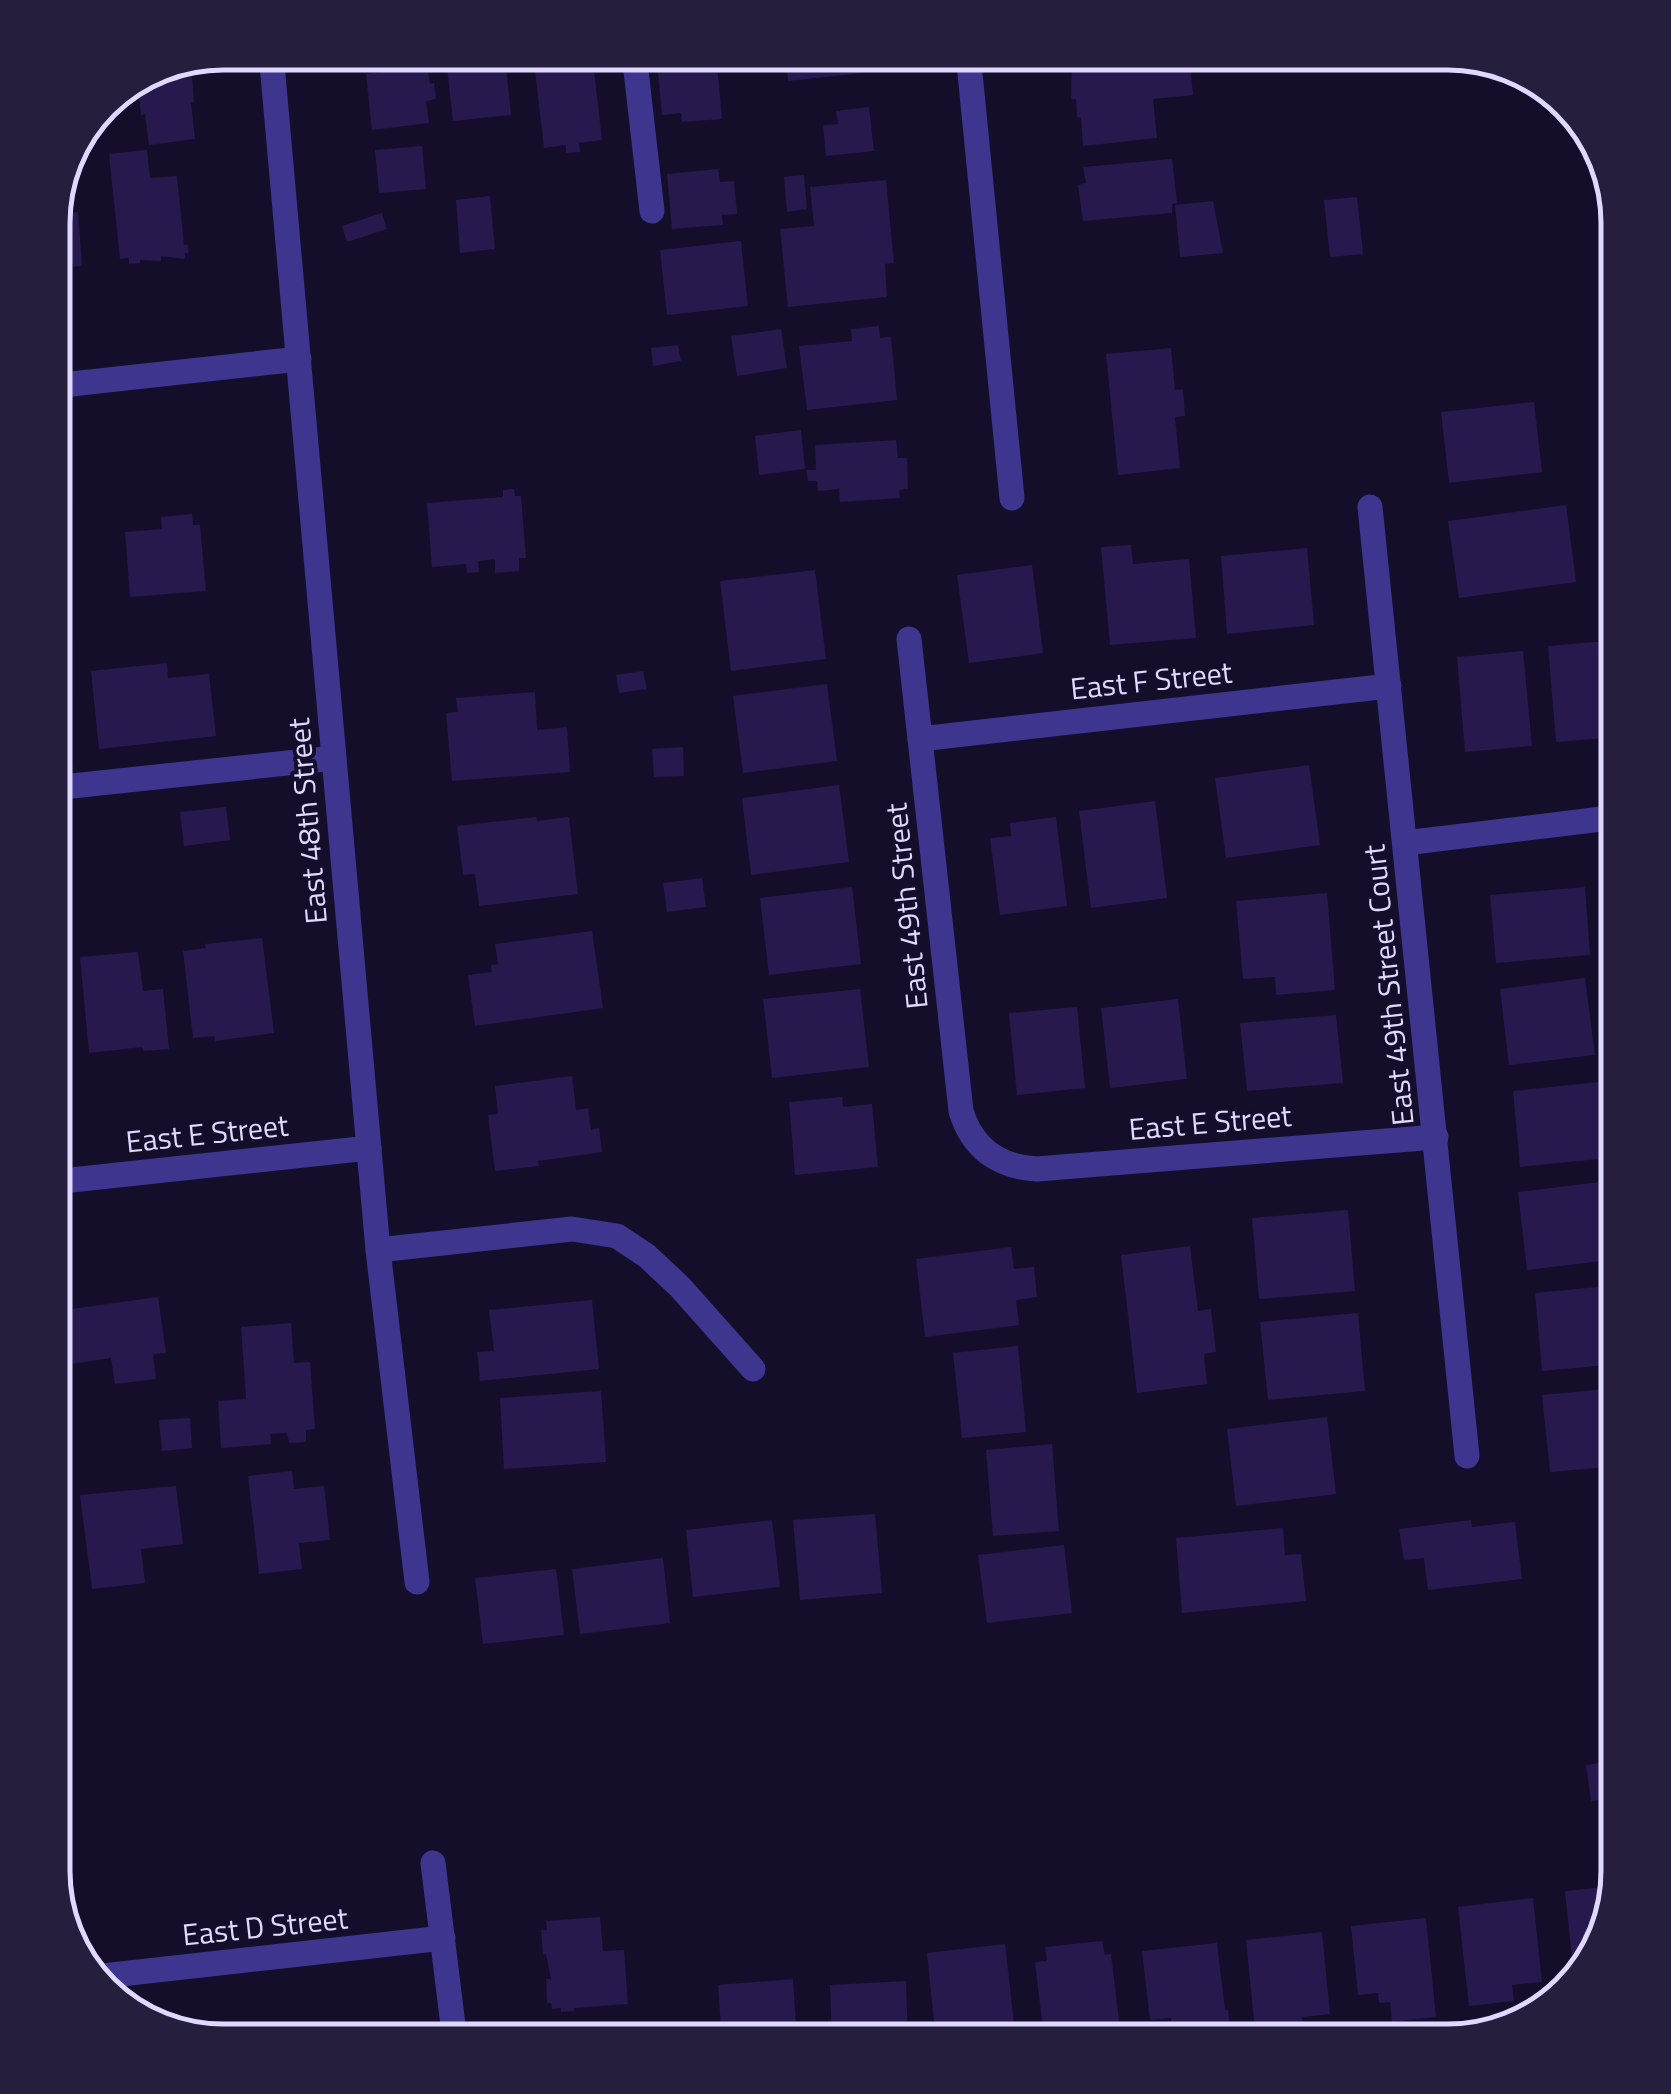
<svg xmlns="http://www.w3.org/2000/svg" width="1671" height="2094" font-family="'Titillium Web',sans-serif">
  <rect width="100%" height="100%" fill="#150e2b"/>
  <!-- building -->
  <g fill="#27184e">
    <polygon points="533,53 592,53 602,140 579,143 580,152 566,153 566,145 544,148"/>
    <polygon points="656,53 716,53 722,119 682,122 681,113 662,115"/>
    <polygon points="774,53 867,53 867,56 861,57 863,73 788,81 786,58 774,59"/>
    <polygon points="1173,53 1189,53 1193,95 1153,99 1157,138 1083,146 1081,117 1077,118 1076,99 1071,99 1072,63"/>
    <polygon points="481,54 482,61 505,58 511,115 453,121 446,58"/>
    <polygon points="426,57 430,84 434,83 436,99 426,101 429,123 372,130 366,74 395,70 393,62"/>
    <polygon points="192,77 194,102 191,103 195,139 149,145 145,114 141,115 138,85"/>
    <polygon points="869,107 874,151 826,156 823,125 838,124 836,111"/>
    <polygon points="422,146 426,189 379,193 375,150"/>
    <polygon points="147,150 150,178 177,176 184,245 188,245 189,253 185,253 185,259 161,256 161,261 140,260 140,263 129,264 129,258 120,259 109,154"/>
    <polygon points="1172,159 1177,203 1172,204 1172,213 1083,221 1078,185 1086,183 1083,167"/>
    <polygon points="72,161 74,183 60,184 66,162"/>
    <polygon points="718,169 720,182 734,181 737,214 722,215 723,225 672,229 667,174"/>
    <polygon points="804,175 807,209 787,212 784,177"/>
    <polygon points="886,180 894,263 885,264 887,297 788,307 780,229 814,226 810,187"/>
    <polygon points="490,196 495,249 460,253 456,200"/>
    <polygon points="1357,197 1363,254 1330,257 1324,200"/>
    <polygon points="1213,201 1223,253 1180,257 1175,205"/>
    <polygon points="78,212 82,266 53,268 53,214"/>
    <polygon points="382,213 387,229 347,242 342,226"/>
    <polygon points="741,241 748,306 667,315 660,250"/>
    <polygon points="879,326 880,338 891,337 897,400 807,410 799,346 852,341 851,329"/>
    <polygon points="781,329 787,368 737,376 731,336"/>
    <polygon points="678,345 681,361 653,366 651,348"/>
    <polygon points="1171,348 1175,390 1183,389 1185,416 1175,417 1180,468 1118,475 1106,354"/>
    <polygon points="1534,402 1542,472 1449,483 1441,412"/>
    <polygon points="801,430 805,469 759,475 755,436"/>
    <polygon points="896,440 898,458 907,458 908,489 899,490 900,498 840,502 839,489 818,491 817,481 808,481 806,470 816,470 815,445"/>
    <polygon points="514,489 515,496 521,496 526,558 519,558 519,571 495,573 495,559 478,561 479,572 467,573 466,564 432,567 427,503 503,497 503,490"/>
    <polygon points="1566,505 1576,582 1459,598 1448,521"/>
    <polygon points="192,514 193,525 200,525 206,591 130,597 125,532 162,529 161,517"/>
    <polygon points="1131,545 1133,564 1189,559 1196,638 1110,645 1101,547"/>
    <polygon points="1307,548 1314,625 1227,634 1221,556"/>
    <polygon points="1032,565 1043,653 969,663 957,575"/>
    <polygon points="815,570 826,659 731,671 720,581"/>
    <polygon points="1618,640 1618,737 1556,742 1548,646"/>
    <polygon points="1523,651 1532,746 1465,752 1457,657"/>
    <polygon points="167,663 168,678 209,674 216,736 99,749 91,671"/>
    <polygon points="643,671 647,689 619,693 616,675"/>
    <polygon points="827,684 837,761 743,773 733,696"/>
    <polygon points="535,692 537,730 567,727 570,772 452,781 446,713 458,712 456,698"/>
    <polygon points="683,747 684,776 654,777 652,749"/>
    <polygon points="1309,765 1320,845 1226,858 1215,778"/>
    <polygon points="839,785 849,862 751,875 742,798"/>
    <polygon points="1155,801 1167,898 1091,908 1079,811"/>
    <polygon points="226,807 230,840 184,846 180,812"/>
    <polygon points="536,817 537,821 569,817 578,894 479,906 475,874 463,875 457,826"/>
    <polygon points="1056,817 1067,906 1000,915 990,838 1011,836 1010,823"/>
    <polygon points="702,878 706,907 667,912 663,883"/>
    <polygon points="852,887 861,964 769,975 760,898"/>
    <polygon points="1585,887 1590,955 1496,963 1490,895"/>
    <polygon points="1327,893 1335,990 1276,995 1275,977 1243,979 1236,901"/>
    <polygon points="592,931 603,1008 475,1026 468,975 492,972 491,965 498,964 495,944"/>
    <polygon points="262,938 274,1033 215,1041 214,1036 193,1038 183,951 206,948 205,944"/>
    <polygon points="138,952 143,991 163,989 169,1049 143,1051 142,1047 89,1053 80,957"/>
    <polygon points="53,957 59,957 70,1056 65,1056 71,1102 53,1105"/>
    <polygon points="1585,978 1595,1055 1509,1065 1500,989"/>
    <polygon points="860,989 869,1067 772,1078 763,999"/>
    <polygon points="1178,999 1187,1079 1110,1088 1101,1008"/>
    <polygon points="1077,1007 1085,1088 1017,1095 1009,1013"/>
    <polygon points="1336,1015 1343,1083 1247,1091 1240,1023"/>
    <polygon points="572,1076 576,1110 588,1108 591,1130 599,1128 602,1152 538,1161 539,1166 495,1171 488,1115 498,1114 495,1086"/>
    <polygon points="1618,1080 1618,1157 1520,1167 1513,1091"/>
    <polygon points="842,1097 843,1107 872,1104 878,1167 795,1175 789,1102"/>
    <polygon points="1609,1181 1618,1259 1527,1270 1518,1192"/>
    <polygon points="1348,1210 1355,1291 1259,1299 1252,1218"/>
    <polygon points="1190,1246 1198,1311 1211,1309 1216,1352 1204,1354 1207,1384 1137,1393 1121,1255"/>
    <polygon points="1011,1247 1014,1269 1034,1267 1037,1297 1016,1300 1019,1325 925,1337 916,1259"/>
    <polygon points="1618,1285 1618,1364 1542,1371 1535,1293"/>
    <polygon points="158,1297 166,1353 153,1354 156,1379 115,1384 111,1358 71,1364 64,1310"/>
    <polygon points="592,1300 599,1369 480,1381 477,1352 494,1351 489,1310"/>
    <polygon points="1358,1313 1365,1391 1268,1400 1260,1322"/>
    <polygon points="291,1323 294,1363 310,1362 315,1429 306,1430 306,1442 289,1443 287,1433 270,1434 271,1444 221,1448 218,1401 246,1399 241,1327"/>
    <polygon points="1018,1346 1026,1432 962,1438 953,1353"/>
    <polygon points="1618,1388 1618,1466 1550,1472 1542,1395"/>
    <polygon points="601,1391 606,1462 504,1469 500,1398"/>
    <polygon points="1327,1417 1336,1494 1236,1506 1227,1429"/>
    <polygon points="190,1418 192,1448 162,1451 159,1420"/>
    <polygon points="1052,1444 1059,1531 993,1536 986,1450"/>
    <polygon points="292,1471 294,1489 324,1486 330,1540 299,1543 302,1569 259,1574 248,1476"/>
    <polygon points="176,1486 183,1544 141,1549 145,1583 92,1589 80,1495"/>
    <polygon points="875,1514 882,1593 800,1600 793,1520"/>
    <polygon points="772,1520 780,1587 693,1597 686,1530"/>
    <polygon points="1471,1520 1472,1527 1515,1522 1522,1579 1428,1590 1424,1558 1404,1560 1399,1529"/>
    <polygon points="1283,1528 1285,1555 1301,1554 1306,1601 1182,1613 1176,1538"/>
    <polygon points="1064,1545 1072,1613 987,1623 978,1555"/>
    <polygon points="663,1558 670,1623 580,1634 572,1569"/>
    <polygon points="556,1569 564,1635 483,1644 475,1578"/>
    <polygon points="1618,1760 1618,1798 1591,1801 1586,1765"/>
    <polygon points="1615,1886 1601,1947 1574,1977 1565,1891"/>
    <polygon points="1533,1898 1542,1982 1512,1985 1514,2001 1469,2006 1458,1907"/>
    <polygon points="600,1917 603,1951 624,1950 628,2004 574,2008 574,2011 561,2012 561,2008 552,2009 551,2003 547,2003 546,1979 551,1979 546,1954 543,1955 541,1930 547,1930 546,1921"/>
    <polygon points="1426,1918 1436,2017 1392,2022 1390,2002 1379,2003 1378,1993 1358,1995 1351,1926"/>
    <polygon points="1322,1932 1330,2014 1302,2017 1304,2035 1256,2040 1246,1940"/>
    <polygon points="1102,1941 1105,1955 1111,1954 1121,2037 1089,2041 1041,2041 1040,2037 1044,2037 1035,1962 1047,1961 1045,1947"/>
    <polygon points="1217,1943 1225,2010 1228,2010 1232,2041 1184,2041 1183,2027 1172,2028 1171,2018 1150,2020 1142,1951"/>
    <polygon points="1005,1944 1016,2041 936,2041 927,1953"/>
    <polygon points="793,1979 797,2041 722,2041 718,1985"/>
    <polygon points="906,1981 908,2041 832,2041 830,1985"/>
    <polygon points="609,2029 610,2041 554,2041 554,2034"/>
  </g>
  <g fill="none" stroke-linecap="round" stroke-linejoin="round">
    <!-- minor -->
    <g stroke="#3e358f" stroke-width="25">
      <polyline points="271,53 378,1250 417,1582"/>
      <polyline points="634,53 652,211"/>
      <polyline points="968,53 1012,498"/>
      <polyline points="53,386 299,359"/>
      <polyline points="1370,507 1467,1456"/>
      <path d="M909,639L961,1111C972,1148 998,1167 1037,1169L1436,1137"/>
      <polyline points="920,739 1389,686"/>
      <polyline points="53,788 334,758"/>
      <polyline points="1405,843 1618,817"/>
      <polyline points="53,1182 369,1148"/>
      <polyline points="378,1250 572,1229 617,1236 647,1256 680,1287 753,1369"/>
      <polyline points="433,1863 455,2041"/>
      <polyline points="94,1977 443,1938"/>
    </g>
  </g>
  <g text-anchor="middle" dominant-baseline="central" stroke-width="8" stroke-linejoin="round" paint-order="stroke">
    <!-- street labels -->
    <g font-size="30" fill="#dfd9ff" stroke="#150e2b">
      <text transform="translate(1151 680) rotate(-6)">East F Street</text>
      <text transform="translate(307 821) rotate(-95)">East 48th Street</text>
      <text transform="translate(906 906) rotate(-96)">East 49th Street</text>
      <text transform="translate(1388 985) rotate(-96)">East 49th Street Court</text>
      <text transform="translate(1210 1122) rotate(-5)">East E Street</text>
      <text transform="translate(207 1133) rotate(-6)">East E Street</text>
      <text transform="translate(265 1926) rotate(-6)">East D Street</text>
    </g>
  </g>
  <!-- crop -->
  <path d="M0 0H1671V2094H0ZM223 70H1448A153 153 0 0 1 1601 223V1871A153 153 0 0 1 1448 2024H223A153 153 0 0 1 70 1871V223A153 153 0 0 1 223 70Z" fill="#251e3c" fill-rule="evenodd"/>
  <path fill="none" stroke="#dfd9ff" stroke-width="5" d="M223 70H1448A153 153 0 0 1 1601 223V1871A153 153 0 0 1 1448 2024H223A153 153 0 0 1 70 1871V223A153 153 0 0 1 223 70Z"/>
</svg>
